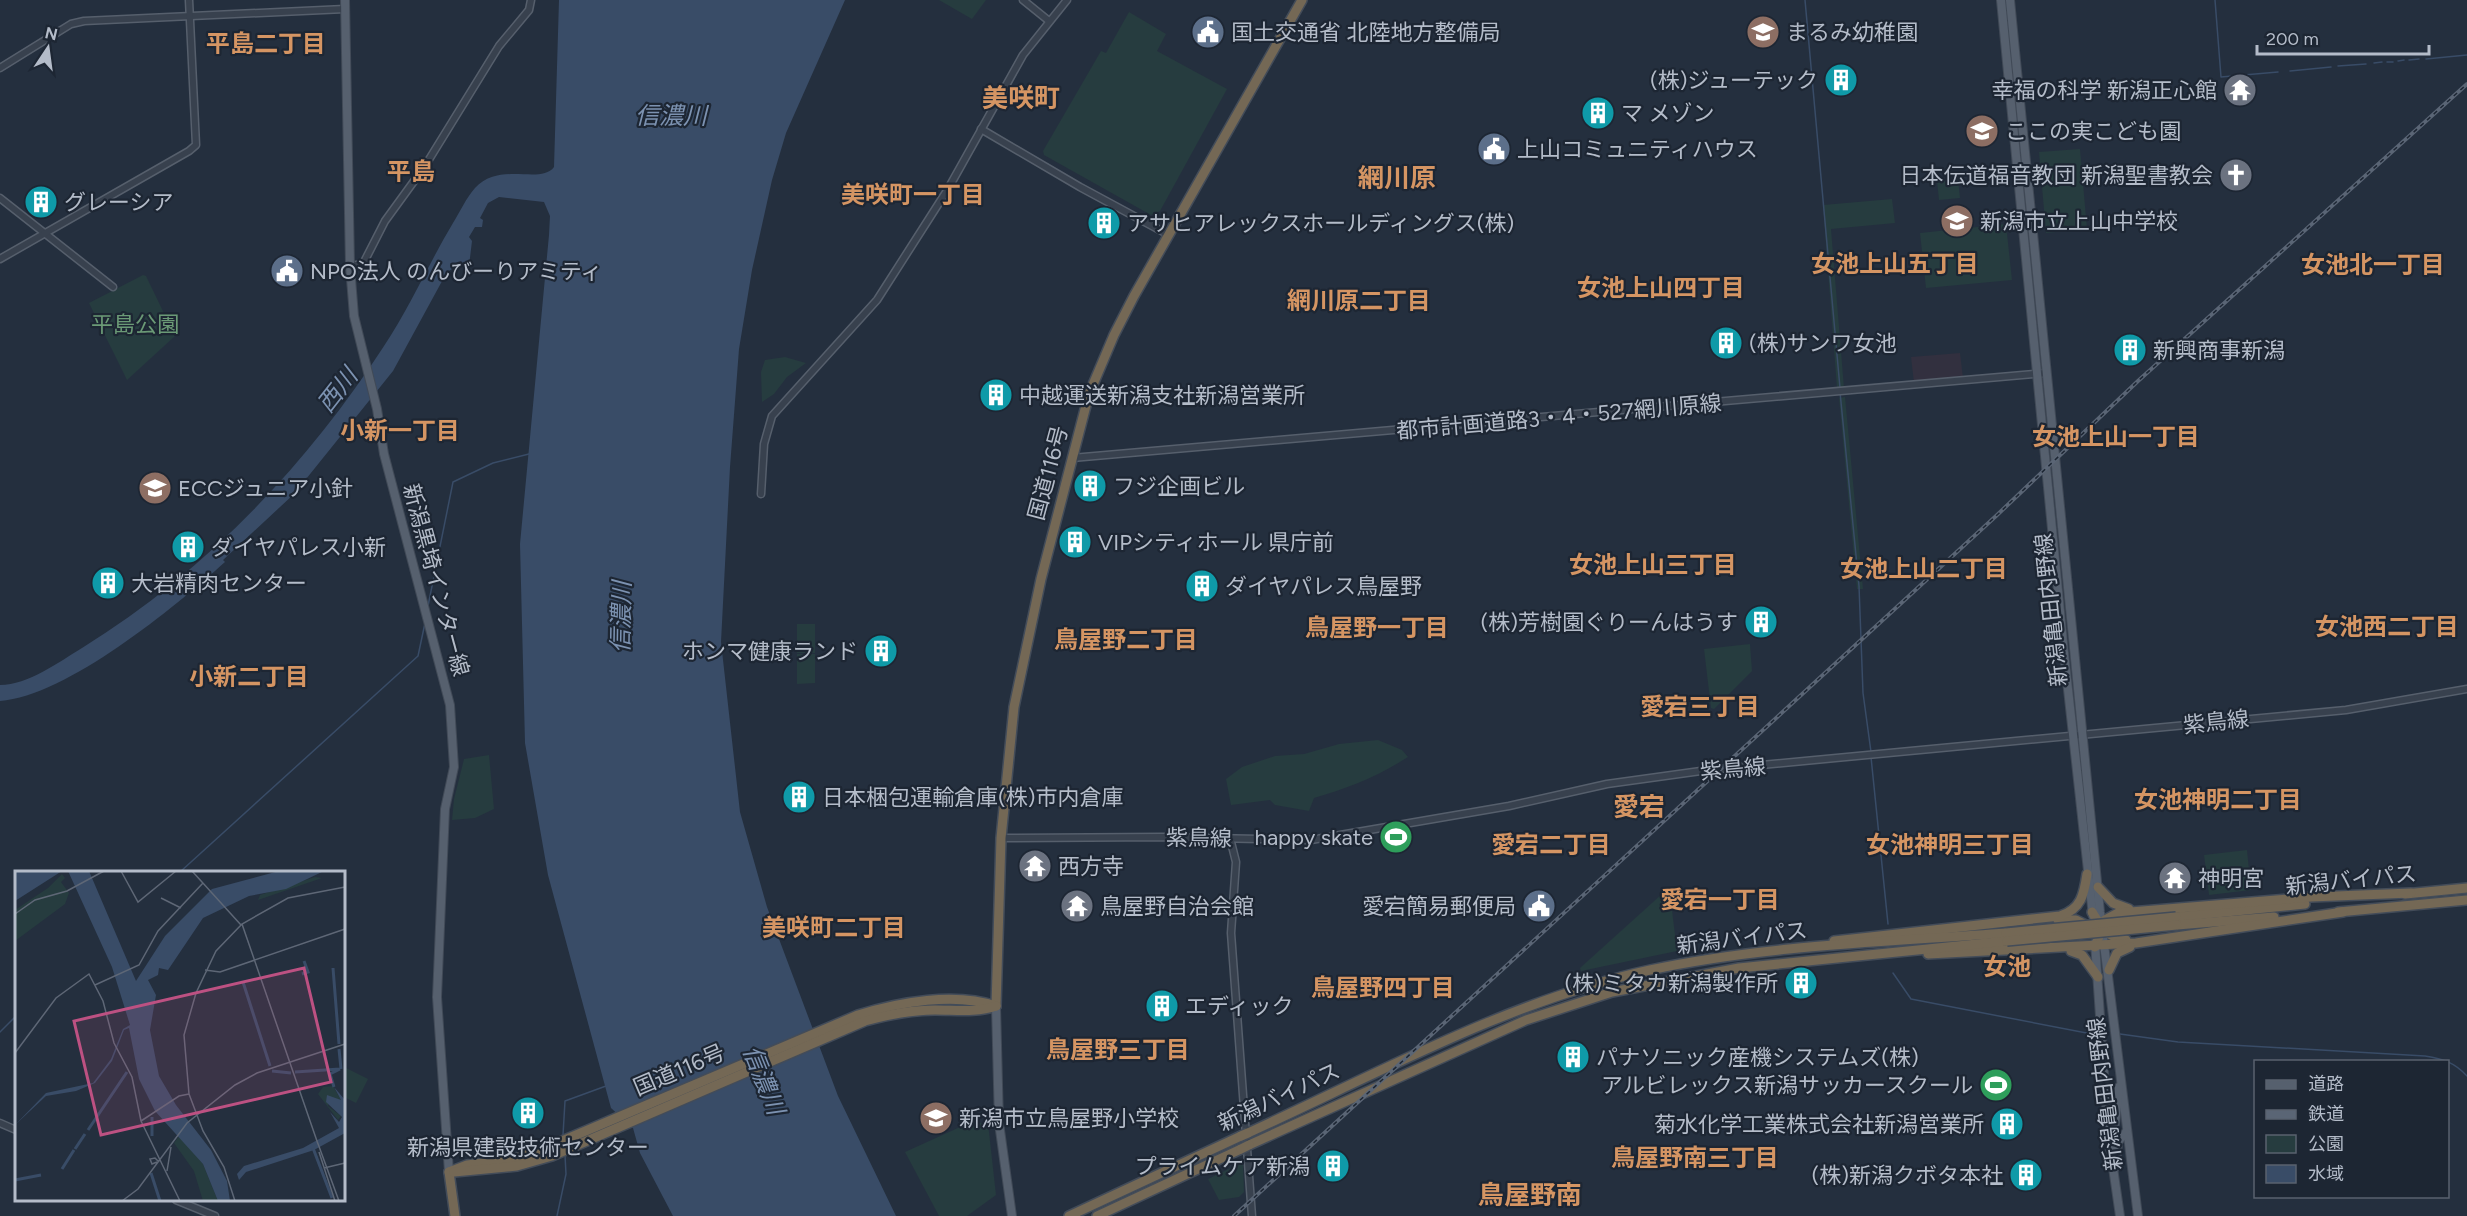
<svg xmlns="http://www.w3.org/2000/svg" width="2467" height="1216" font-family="Figtree,'Noto Sans JP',sans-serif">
  <rect width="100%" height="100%" fill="#242f3e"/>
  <!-- medical -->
  <polygon fill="#32303f" points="1960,353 1963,378 1914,383 1911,357"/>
  <!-- green -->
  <g fill="#263c3f">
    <polygon points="939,0 986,0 972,19"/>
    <polygon points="1129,12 1166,34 1157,51 1227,89 1160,211 1151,215 1044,155 1043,151 1101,51 1106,53"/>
    <polygon points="2080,149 2087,229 2046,233 2039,152"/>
    <polygon points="1958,179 1960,198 1939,200 1937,181"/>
    <polygon points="1892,199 1895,223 1831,229 1844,388 1837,388 1823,205"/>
    <polygon points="2006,224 2012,280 1926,288 1920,233"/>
    <polygon points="143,275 146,276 175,336 127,380 89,303"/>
    <polygon points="785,357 806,363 787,377 774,394 762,402 761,372 765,360"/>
    <polygon points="1845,397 1863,589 1857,589 1839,398"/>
    <rect x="797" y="624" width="18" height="29"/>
    <polygon points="1750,644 1752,671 1714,709 1711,708 1704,649"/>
    <polygon points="797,654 815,654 815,683 797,684"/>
    <path d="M1378,740L1402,750L1408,757C1377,777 1348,788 1314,798L1309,811L1275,805L1270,800L1231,805L1226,779L1242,767L1275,756L1304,754L1339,744Z"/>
    <polygon points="489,755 494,809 475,818 452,820 454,799 464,759"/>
    <polygon points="2247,850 2251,890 2209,895 2204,855"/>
    <polygon points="1662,894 1671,902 1677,951 1581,971 1580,968"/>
    <polygon points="344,1067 368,1079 356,1103 344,1097"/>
    <polygon points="969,1123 988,1123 996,1195 967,1216 939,1216 905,1152"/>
    <polygon points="1243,1162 1244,1192 1239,1197 1219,1200 1208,1179"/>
  </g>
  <!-- water -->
  <path fill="#394c67" d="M559,0H845L786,133L772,180L752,270L739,349L730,467L721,642L740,812L767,907L838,1096L896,1216H673L640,1153L633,1128L611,1108L548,875L525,743L520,544L549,235L550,216L544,202L499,197L488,203L480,218L483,220L482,227H475L469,237L472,241L469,266H457L447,272L393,371L294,494L223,560L225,562C175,607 67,696 0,701V685C28,685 59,662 82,648C205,572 306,466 384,346C410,307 429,263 453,223C460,212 466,198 475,188C500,161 541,185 554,167Z"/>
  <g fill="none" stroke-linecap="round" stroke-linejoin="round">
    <!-- stream -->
    <g stroke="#394c67" stroke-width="1.5">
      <polyline points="1805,0 1840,388"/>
      <polyline points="2215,0 2221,77 2278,72"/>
      <polyline points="2426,59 2467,55"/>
      <polyline points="2409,60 2419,59"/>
      <polyline points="2398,61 2404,60"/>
      <polyline points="2387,62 2393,62"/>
      <polyline points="2374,63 2382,62"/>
      <polyline points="2338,66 2366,64"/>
      <polyline points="2290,71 2331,67"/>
      <polyline points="1840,392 1859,586 1863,693 1871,752"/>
      <polyline points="428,606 453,482 493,463 529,454"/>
      <polyline points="1871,757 1888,924"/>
      <polyline points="180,872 418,656 425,623"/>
      <polyline points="1893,973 1911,999 2097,1035"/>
      <polyline points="0,1032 16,1016"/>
      <path d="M2120,1034L2178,1042L2425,1056C2443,1059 2454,1062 2467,1076"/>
      <polyline points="563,1135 565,1101 606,1086"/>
      <polyline points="557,1216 566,1174 565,1155"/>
    </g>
    <defs>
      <g id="minor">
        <polyline points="1023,0 1049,21"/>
        <polyline points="0,68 71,24 84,21 345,9"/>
        <polyline points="981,129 1080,187 1169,235"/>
        <polyline points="0,198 113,287"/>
        <polyline points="0,259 189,151 196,145 189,0"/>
        <polyline points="350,266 363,264 385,221 425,166 499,46 529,10 531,0"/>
        <polyline points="1072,458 2046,373"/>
        <polyline points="761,494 764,444 772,416 877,300 948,189 1023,55 1067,0"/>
        <polyline points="1001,838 1162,837 1311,840 1509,806 1607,784 1708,770 2346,710 2467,689"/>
        <polyline points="1230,838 1236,862 1231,933 1252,1216"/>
        <polyline points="0,1123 16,1130"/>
        <polyline points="176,1200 215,1216"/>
      </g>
      <g id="major">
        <polyline points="345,0 350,266 354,316 377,409 384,454 450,705 454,767 445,809 437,997 449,1172"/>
        <polyline points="2001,0 2064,653 2093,916"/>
        <polyline points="2010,0 2100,912 2138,1216"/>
        <polyline points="2095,943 2108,1133 2120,1216"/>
        <polyline points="996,1006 999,1123 1012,1216"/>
        <polyline points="2108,1133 2115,1124 2119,1087"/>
        <polyline points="2116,1167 2118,1142 2126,1132"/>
      </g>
      <g id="highway">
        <polyline points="2098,887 2113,903 2129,909"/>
        <polyline points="2405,894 2467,888"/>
        <path d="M2092,912C2102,928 2106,937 2126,940"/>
        <polyline points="2338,912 2467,900"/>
        <polyline points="2176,917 2305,904"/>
        <polyline points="2058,920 2076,920 2090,927"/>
        <polyline points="2177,925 2274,917"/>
        <path d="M1834,941L2060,916C2081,909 2084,895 2087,874"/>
        <polyline points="2095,947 2105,920 2118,913 2311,897 2411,893"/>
        <polyline points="2071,951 2082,955 2098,977"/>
        <polyline points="1928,954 2136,943 2343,912"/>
        <polyline points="2109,970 2117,953 2130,947"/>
        <polyline points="996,1006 1001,838 1014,707 1041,579 1089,394 1114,335 1134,296 1302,0"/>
        <path d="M1248,1133C1379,1073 1509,1001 1650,970C1767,945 1888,942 2006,933"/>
        <polyline points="1249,1145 1526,1020 1612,992 1739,968 2007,941"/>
        <path d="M449,1172L467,1165L514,1159L548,1147L858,1015C899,1002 955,992 996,1006"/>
        <polyline points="449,1172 455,1216"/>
        <path d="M454,1172L517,1166L552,1156L865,1021C887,1015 911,1010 935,1010C956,1010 976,1013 996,1006"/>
        <polyline points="1069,1216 1241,1136"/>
        <polyline points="1097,1216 1241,1149"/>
      </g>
    </defs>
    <!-- minor casing -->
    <use href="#minor" stroke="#565f6c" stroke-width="9"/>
    <!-- major casing -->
    <use href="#major" stroke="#414a57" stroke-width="10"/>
    <!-- highway casing -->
    <use href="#highway" stroke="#434c59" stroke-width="12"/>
    <!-- minor -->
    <use href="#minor" stroke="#38414e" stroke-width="6"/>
    <!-- major -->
    <use href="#major" stroke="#56606e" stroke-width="8"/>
    <!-- highway -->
    <use href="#highway" stroke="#746855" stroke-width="9"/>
    <defs>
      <polyline id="rail" points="1234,1216 1996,516 2138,381 2467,84"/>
    </defs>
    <!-- rail casing -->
    <use href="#rail" stroke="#5a6575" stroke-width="4"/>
    <!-- rail -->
    <use href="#rail" stroke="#1d2633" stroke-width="1.5" stroke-dasharray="4.5" stroke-linecap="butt"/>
    <defs>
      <g id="highway-bridge">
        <polyline points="2006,933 2176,917"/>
        <polyline points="2007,941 2177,925"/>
        <polyline points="1241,1136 1248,1133"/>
        <polyline points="1241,1149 1249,1145"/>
      </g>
    </defs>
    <!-- highway-bridge casing -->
    <use href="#highway-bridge" stroke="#434c59" stroke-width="12" stroke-linecap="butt"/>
    <!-- highway-bridge -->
    <use href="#highway-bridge" stroke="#746855" stroke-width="9"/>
  </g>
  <!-- icons -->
  <defs>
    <symbol id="civic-disc" viewBox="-11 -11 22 22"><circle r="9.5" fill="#5c6f8a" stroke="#1d2633"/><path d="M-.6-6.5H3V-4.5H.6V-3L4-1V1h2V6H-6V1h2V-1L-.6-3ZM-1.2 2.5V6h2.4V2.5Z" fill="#fff"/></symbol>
    <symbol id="school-disc" viewBox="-11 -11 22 22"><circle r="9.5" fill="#8d6e63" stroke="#1d2633"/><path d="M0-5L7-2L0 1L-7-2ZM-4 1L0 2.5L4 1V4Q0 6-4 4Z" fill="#fff"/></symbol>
    <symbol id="building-disc" viewBox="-11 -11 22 22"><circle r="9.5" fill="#0f9aa8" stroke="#1d2633"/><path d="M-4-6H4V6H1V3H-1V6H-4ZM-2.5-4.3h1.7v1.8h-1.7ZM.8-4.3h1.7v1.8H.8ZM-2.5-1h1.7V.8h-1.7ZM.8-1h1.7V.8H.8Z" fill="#fff"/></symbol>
    <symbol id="temple-disc" viewBox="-11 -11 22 22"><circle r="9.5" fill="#6b7280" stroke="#1d2633"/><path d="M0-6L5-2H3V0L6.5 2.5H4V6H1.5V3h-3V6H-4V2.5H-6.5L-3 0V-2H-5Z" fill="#fff"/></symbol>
    <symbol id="church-disc" viewBox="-11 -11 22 22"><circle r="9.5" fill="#6b7280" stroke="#1d2633"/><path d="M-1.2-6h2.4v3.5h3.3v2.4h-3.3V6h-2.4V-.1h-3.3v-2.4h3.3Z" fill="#fff"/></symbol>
    <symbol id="stadium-disc" viewBox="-11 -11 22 22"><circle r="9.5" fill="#2e9e5b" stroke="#1d2633"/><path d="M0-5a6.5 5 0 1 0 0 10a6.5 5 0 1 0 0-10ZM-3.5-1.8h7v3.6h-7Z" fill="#fff"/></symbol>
  </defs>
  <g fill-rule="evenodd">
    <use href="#civic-disc" x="1189" y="13" width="38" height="38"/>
    <use href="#school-disc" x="1744" y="13" width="38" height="38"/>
    <use href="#building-disc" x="1822" y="61" width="38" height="38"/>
    <use href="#temple-disc" x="2221" y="71" width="38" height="38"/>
    <use href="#building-disc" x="1579" y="94" width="38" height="38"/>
    <use href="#school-disc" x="1963" y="112" width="38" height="38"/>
    <use href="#civic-disc" x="1475" y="130" width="38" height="38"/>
    <use href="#church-disc" x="2217" y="156" width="38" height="38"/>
    <use href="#building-disc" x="22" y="183" width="38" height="38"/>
    <use href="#school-disc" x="1938" y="202" width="38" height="38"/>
    <use href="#building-disc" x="1085" y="204" width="38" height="38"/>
    <use href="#civic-disc" x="268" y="252" width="38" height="38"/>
    <use href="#building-disc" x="1707" y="324" width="38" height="38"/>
    <use href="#building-disc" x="2111" y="331" width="38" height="38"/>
    <use href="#building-disc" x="977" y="376" width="38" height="38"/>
    <use href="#building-disc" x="1071" y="467" width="38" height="38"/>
    <use href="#school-disc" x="136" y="469" width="38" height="38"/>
    <use href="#building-disc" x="1056" y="523" width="38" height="38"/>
    <use href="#building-disc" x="169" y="528" width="38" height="38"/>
    <use href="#building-disc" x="89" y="564" width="38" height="38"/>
    <use href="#building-disc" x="1183" y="567" width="38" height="38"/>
    <use href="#building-disc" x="1742" y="603" width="38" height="38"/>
    <use href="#building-disc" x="862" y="632" width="38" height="38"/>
    <use href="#building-disc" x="780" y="778" width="38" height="38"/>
    <use href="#stadium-disc" x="1377" y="818" width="38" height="38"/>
    <use href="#temple-disc" x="1016" y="847" width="38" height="38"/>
    <use href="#temple-disc" x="2156" y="859" width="38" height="38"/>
    <use href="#temple-disc" x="1058" y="887" width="38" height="38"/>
    <use href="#civic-disc" x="1520" y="887" width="38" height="38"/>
    <use href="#building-disc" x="1782" y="964" width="38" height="38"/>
    <use href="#building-disc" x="1143" y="987" width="38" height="38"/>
    <use href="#building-disc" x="1554" y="1038" width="38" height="38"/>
    <use href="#stadium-disc" x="1977" y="1066" width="38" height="38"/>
    <use href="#building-disc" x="509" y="1094" width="38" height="38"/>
    <use href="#school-disc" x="917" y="1099" width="38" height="38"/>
    <use href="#building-disc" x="1988" y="1105" width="38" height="38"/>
    <use href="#building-disc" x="1314" y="1147" width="38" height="38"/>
    <use href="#building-disc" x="2007" y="1156" width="38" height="38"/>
  </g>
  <g text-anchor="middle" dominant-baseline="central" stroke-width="4.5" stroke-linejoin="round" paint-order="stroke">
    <!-- poi labels -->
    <g font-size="22" fill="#b4bcc9" stroke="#1d2633" text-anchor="start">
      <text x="1231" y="32">国土交通省 北陸地方整備局</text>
      <text x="1786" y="32">まるみ幼稚園</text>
      <text x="1818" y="80" text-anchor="end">(株)ジューテック</text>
      <text x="2217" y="90" text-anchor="end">幸福の科学 新潟正心館</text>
      <text x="1621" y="113">マ メゾン</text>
      <text x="2005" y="131">ここの実こども園</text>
      <text x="1517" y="149">上山コミュニティハウス</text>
      <text x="2213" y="175" text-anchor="end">日本伝道福音教団 新潟聖書教会</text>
      <text x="64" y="202">グレーシア</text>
      <text x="1980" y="221">新潟市立上山中学校</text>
      <text x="1127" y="223">アサヒアレックスホールディングス(株)</text>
      <text x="310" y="271">NPO法人 のんびーりアミティ</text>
      <text x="1749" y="343">(株)サンワ女池</text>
      <text x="2153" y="350">新興商事新潟</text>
      <text x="1019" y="395">中越運送新潟支社新潟営業所</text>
      <text x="1113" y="486">フジ企画ビル</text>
      <text x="178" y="488">ECCジュニア小針</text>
      <text x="1098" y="542">VIPシティホール 県庁前</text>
      <text x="211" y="547">ダイヤパレス小新</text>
      <text x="131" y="583">大岩精肉センター</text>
      <text x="1225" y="586">ダイヤパレス鳥屋野</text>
      <text x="1738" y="622" text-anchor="end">(株)芳樹園ぐりーんはうす</text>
      <text x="858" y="651" text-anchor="end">ホンマ健康ランド</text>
      <text x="822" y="797">日本梱包運輸倉庫(株)市内倉庫</text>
      <text x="1373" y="837" text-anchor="end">happy skate</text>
      <text x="1058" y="866">西方寺</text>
      <text x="2198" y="878">神明宮</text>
      <text x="1100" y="906">鳥屋野自治会館</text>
      <text x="1516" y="906" text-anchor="end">愛宕簡易郵便局</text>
      <text x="1778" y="983" text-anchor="end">(株)ミタカ新潟製作所</text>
      <text x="1185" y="1006">エディック</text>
      <text x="1596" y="1057">パナソニック産機システムズ(株)</text>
      <text x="1973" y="1085" text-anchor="end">アルビレックス新潟サッカースクール</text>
      <text x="959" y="1118">新潟市立鳥屋野小学校</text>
      <text x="1984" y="1124" text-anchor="end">菊水化学工業株式会社新潟営業所</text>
      <text x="528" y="1147" text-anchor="middle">新潟県建設技術センター</text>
      <text x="1310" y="1166" text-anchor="end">プライムケア新潟</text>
      <text x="2003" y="1175" text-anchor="end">(株)新潟クボタ本社</text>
    </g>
    <!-- park labels -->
    <g font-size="22" fill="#6b9a76" stroke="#1d2633">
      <text x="135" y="324">平島公園</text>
    </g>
    <!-- street labels -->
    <g font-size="22" fill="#b4bcc9" stroke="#1d2633">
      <text transform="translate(1559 417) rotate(-5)">都市計画道路3・4・527網川原線</text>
      <text transform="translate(1048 473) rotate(-75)">国道116号</text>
      <text transform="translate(436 580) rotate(75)">新潟黒埼インター線</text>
      <text transform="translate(2051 610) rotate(-96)">新潟亀田内野線</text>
      <text transform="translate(2216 722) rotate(-6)">紫鳥線</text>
      <text transform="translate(1733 769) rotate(-5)">紫鳥線</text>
      <text transform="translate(1199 838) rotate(1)">紫鳥線</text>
      <text transform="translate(2351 880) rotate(-6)">新潟バイパス</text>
      <text transform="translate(1742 938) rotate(-7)">新潟バイパス</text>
      <text transform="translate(679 1070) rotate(-23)">国道116号</text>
      <text transform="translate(2105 1094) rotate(-97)">新潟亀田内野線</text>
      <text transform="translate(1279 1097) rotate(-25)">新潟バイパス</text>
    </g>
    <!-- neighbourhood labels -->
    <g font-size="24" font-weight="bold" fill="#d59563" stroke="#1d2633">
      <text x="266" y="43">平島二丁目</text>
      <text x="411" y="171">平島</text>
      <text x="913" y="194">美咲町一丁目</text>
      <text x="1895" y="263">女池上山五丁目</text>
      <text x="2373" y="264">女池北一丁目</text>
      <text x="1661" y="287">女池上山四丁目</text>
      <text x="1359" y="300">網川原二丁目</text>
      <text x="400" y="430">小新一丁目</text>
      <text x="2116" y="436">女池上山一丁目</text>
      <text x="1653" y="564">女池上山三丁目</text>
      <text x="1924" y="568">女池上山二丁目</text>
      <text x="2387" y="626">女池西二丁目</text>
      <text x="1377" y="627">鳥屋野一丁目</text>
      <text x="1126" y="639">鳥屋野二丁目</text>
      <text x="249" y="676">小新二丁目</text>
      <text x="1700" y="706">愛宕三丁目</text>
      <text x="2218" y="799">女池神明二丁目</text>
      <text x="1551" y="844">愛宕二丁目</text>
      <text x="1950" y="844">女池神明三丁目</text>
      <text x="1720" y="899">愛宕一丁目</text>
      <text x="834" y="927">美咲町二丁目</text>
      <text x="2007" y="966">女池</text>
      <text x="1383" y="987">鳥屋野四丁目</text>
      <text x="1118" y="1049">鳥屋野三丁目</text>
      <text x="1695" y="1157">鳥屋野南三丁目</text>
    </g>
    <!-- water labels -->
    <g font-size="24" font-style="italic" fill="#7c92b1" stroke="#1d2633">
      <text x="671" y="115">信濃川</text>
      <text transform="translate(337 390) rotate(-52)">西川</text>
      <text transform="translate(621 617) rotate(-89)">信濃川</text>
      <text transform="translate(764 1080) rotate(68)">信濃川</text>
    </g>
    <!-- quarter labels -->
    <g font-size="26" font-weight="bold" fill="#d59563" stroke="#1d2633">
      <text x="1021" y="98">美咲町</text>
      <text x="1397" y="178">網川原</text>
      <text x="1639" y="807">愛宕</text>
      <text x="1530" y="1195">鳥屋野南</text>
    </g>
  </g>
  <!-- overview -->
  <g transform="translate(15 871)">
    <rect width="330" height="330" fill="#242f3e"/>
    <path d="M47,3L50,7L46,11L54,22L50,33L0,70V39L33,17ZM300,6L307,7L243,29L245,24ZM318,215L326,229H314L313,235L326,245L323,249L303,223L308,216ZM165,264L188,293L203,330H188L179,300L159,272Z" fill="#263c3f"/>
    <path d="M0,0H47L0,30ZM53,0H74L121,110L150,65L197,18L264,0H309L271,18L234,25L188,47L153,99L144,97L143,104L133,109L141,124L135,159L144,205L161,234L196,279L212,310L215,330H203L188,293L140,240L124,208L114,157L109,159L97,190L80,212L61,220L31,225L0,254L31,222L78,212L96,188L108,158L115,154L97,96ZM319,216L330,229V262L299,279L231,301L224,309L222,303L229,295L288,277L324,257L315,241L324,251L327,246L311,231L312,224L326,229Z" fill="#394c67"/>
    <path fill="none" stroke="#394c67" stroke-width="3" d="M318,97L324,173M287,103L293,101L289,90M228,111L255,195M324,178L326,198M257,200L276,202M280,201L325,198M319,216L315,203L325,198M73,259L112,201M137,265V246M298,277L317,327M60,278L70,263M47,298L59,279M136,302L145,330M0,309L26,304"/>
    <path fill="none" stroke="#5e6776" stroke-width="1.5" d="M106,0L123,31L161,0M177,0L226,54M146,27L166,37M0,43L20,29L52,20L89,0M190,99L205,101L330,58M80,114L124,94L143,60L188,12M0,182L41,127L74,103L88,130L99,172L117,206L126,250M174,223L188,260L209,296L220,330M174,223L169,164L181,122L201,80L227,53M126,250L165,330M126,250L164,225L174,223M302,270L324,330M303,273L227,53L273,27L330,16M304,281L320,330M142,291L137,293L135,288L140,287L144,291M309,297L330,292M152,300L156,276M107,330L123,318L172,252L220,214L242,202L330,173"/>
    <path fill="#bd5182" fill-opacity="0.15" stroke="#bd5182" stroke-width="3" d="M289,97L316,211L86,264L59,150Z"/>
    <rect width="330" height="330" fill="none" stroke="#b4bcc9" stroke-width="3"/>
  </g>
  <!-- legend -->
  <rect x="2254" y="1060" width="195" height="138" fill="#1d2633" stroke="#59626f" stroke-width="1.5"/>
  <rect x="2266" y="1080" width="30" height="9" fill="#56606e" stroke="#59626f" stroke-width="1.5"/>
  <text x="2308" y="1090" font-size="18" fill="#b4bcc9">道路</text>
  <rect x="2266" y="1110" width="30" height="9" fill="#5a6575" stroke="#59626f" stroke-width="1.5"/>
  <text x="2308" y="1120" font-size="18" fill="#b4bcc9">鉄道</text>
  <rect x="2266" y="1135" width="30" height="18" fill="#263c3f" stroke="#59626f" stroke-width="1.5"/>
  <text x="2308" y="1150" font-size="18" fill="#b4bcc9">公園</text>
  <rect x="2266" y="1165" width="30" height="18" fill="#394c67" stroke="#59626f" stroke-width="1.5"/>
  <text x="2308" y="1180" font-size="18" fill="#b4bcc9">水域</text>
  <!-- north arrow -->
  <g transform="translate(48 48) rotate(13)" stroke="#1d2633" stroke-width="4.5" paint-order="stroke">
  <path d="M0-4.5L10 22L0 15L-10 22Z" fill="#b4bcc9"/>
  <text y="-9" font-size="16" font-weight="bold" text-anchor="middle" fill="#b4bcc9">N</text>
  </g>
  <!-- scale -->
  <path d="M2257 45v9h172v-9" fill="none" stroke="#b4bcc9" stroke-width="3"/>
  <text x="2266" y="45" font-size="18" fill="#b4bcc9" stroke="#1d2633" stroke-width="4.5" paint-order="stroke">200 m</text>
</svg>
